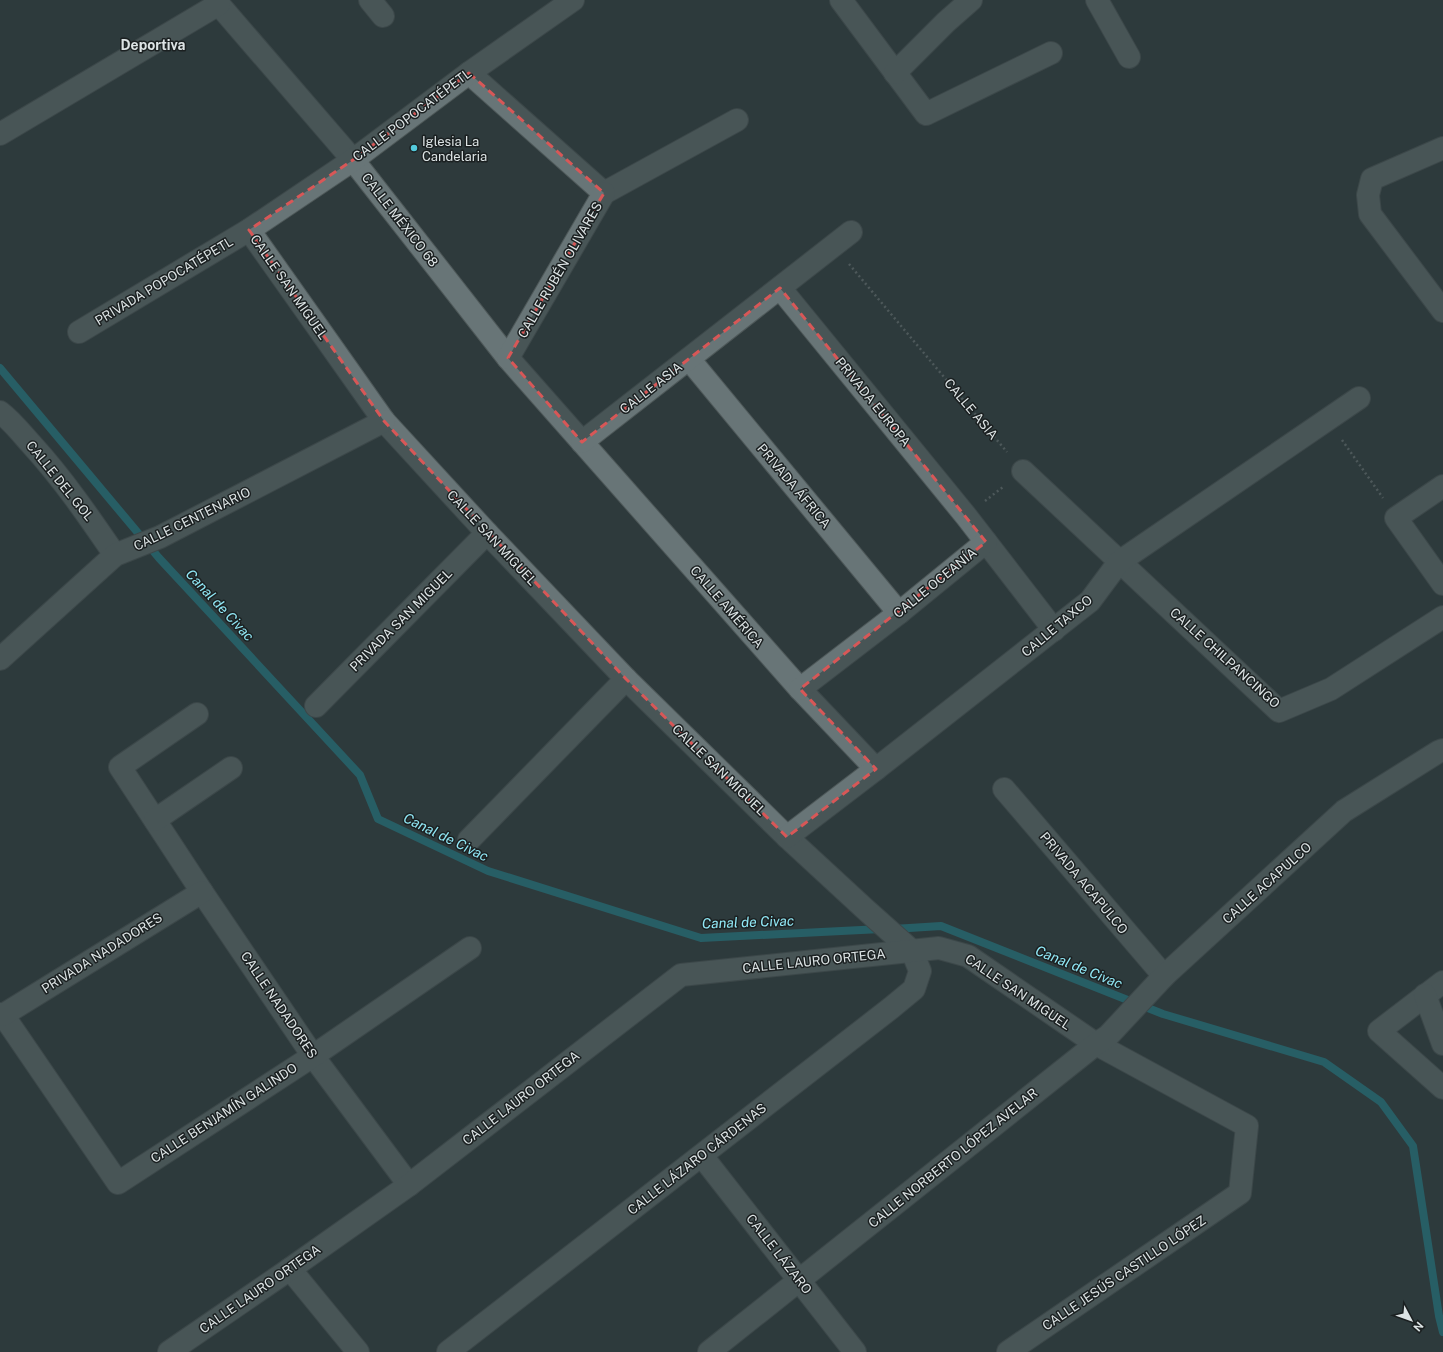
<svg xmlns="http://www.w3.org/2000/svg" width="1443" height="1352" font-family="'Public Sans',sans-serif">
  <rect width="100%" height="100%" fill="#2e3a3c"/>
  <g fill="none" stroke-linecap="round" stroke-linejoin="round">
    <!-- stream -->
    <g stroke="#218997" stroke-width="8">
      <polyline points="0,368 159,558 360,775 378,819 488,871 701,938 881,929"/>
      <polyline points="893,929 941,926 1163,1014 1324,1062 1381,1102 1413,1146 1439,1316 1443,1332"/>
    </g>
    <defs>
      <g id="street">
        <polyline points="215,0 353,160 508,358 800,689 876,769"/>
        <polyline points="370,0 383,16"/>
        <polyline points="841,0 926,114 1051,53"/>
        <polyline points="1097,0 1129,57"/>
        <polyline points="469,73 604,193"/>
        <polyline points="895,73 946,22 971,0"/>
        <polyline points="0,134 219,4"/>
        <polyline points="1443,148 1372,179 1368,195 1370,214 1443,311"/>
        <polyline points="604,193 737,120"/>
        <polyline points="249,230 384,421 487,533 626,679 787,837 865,909 912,951 920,971 914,989 891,1008 448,1352"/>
        <polyline points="780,288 966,516 1054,630"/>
        <polyline points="79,332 249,230 353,160 469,73 573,0"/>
        <polyline points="508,358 604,193"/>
        <polyline points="689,359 899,613"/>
        <path d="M0,412C12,421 22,434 32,445C63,479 89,517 115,555"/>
        <polyline points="582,442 851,232"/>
        <polyline points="1023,471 1279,711 1331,689 1443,617"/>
        <polyline points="1443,486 1396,518 1443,584"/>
        <polyline points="0,659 115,555 160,537 384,421"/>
        <polyline points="800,689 899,613 986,542"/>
        <polyline points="316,706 487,533"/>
        <polyline points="197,714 120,767 202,892 313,1056 409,1185"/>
        <polyline points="1004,789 1164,976"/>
        <polyline points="155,820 231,768"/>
        <polyline points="787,837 876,769 1090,601 1119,562 1359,398"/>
        <polyline points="469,840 626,679"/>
        <polyline points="1443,982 1379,1031 1443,1088"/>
        <polyline points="1425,995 1443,1044"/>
        <polyline points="0,1014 3,1015 118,1183 313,1056 470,948"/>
        <polyline points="3,1015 202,892"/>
        <polyline points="702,1156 855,1352"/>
        <polyline points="290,1269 358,1352"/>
        <polyline points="169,1352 290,1269 409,1185 681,975 939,948 968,956 1096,1044 1247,1126 1240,1193 1008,1352"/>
        <polyline points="709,1352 1096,1044 1108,1036 1164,976 1344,811 1438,752 1443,750"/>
      </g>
    </defs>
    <!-- street casing -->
    <use href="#street" stroke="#4e5859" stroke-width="24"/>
    <!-- path -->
    <g stroke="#737d7f" stroke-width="2.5" stroke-dasharray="2 3" stroke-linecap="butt">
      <polyline points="849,264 1007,452"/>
      <polyline points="1342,440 1383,498"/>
      <polyline points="985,501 1003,487"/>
    </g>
    <!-- street -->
    <use href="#street" stroke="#687577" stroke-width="22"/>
  </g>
  <!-- marked area -->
  <path d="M0 0H1443V1352H0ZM469,73L604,193L508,358L582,442L780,288L986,542L800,689L876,769L787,837L626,679L384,421L249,230L353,160Z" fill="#2e3a3c" fill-opacity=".55" fill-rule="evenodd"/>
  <path fill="none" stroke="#d85757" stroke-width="3" stroke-dasharray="8 5" stroke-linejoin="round" d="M469,73L604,193L508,358L582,442L780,288L986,542L800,689L876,769L787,837L626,679L384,421L249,230L353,160Z"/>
  <!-- markers -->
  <circle fill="#53cadc" stroke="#1b2021" stroke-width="1.5" cx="414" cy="148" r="4"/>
  <g text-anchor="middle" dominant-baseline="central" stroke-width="3" stroke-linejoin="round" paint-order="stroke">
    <!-- street labels -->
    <g font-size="13" fill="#dde4e5" stroke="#1b2021">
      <text transform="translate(412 115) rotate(-37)">CALLE POPOCATÉPETL</text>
      <text transform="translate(400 220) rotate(52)">CALLE MÉXICO 68</text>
      <text transform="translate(560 270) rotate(-60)">CALLE RUBÉN OLIVARES</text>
      <text transform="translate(164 281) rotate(-31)">PRIVADA POPOCATÉPETL</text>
      <text transform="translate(289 287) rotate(55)">CALLE SAN MIGUEL</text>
      <text transform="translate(651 388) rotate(-38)">CALLE ASIA</text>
      <text transform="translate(873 402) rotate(51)">PRIVADA EUROPA</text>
      <text transform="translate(971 409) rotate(50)">CALLE ASIA</text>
      <text transform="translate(60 481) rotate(51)">CALLE DEL GOL</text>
      <text transform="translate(794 486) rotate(50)">PRIVADA ÁFRICA</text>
      <text transform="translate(192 519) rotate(-26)">CALLE CENTENARIO</text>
      <text transform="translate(492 538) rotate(47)">CALLE SAN MIGUEL</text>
      <text transform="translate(935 583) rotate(-39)">CALLE OCEANÍA</text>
      <text transform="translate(727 607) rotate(49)">CALLE AMÉRICA</text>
      <text transform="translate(401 620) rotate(-45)">PRIVADA SAN MIGUEL</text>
      <text transform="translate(1057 626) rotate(-40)">CALLE TAXCO</text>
      <text transform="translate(1225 658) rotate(42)">CALLE CHILPANCINGO</text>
      <text transform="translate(719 770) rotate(44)">CALLE SAN MIGUEL</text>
      <text transform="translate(1084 883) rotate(50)">PRIVADA ACAPULCO</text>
      <text transform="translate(1267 883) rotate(-42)">CALLE ACAPULCO</text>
      <text transform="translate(102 953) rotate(-32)">PRIVADA NADADORES</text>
      <text transform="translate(814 961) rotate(-6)">CALLE LAURO ORTEGA</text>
      <text transform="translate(1018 992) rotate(34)">CALLE SAN MIGUEL</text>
      <text transform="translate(279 1005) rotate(56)">CALLE NADADORES</text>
      <text transform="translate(521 1098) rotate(-38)">CALLE LAURO ORTEGA</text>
      <text transform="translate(224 1113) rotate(-33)">CALLE BENJAMÍN GALINDO</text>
      <text transform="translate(953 1158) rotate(-39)">CALLE NORBERTO LÓPEZ AVELAR</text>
      <text transform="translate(697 1159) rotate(-38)">CALLE LÁZARO CÁRDENAS</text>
      <text transform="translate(779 1254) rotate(52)">CALLE LÁZARO</text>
      <text transform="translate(1124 1273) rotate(-34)">CALLE JESÚS CASTILLO LÓPEZ</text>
      <text transform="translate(260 1289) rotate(-35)">CALLE LAURO ORTEGA</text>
    </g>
    <!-- poi labels -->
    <g font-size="13" fill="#dde4e5" stroke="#1b2021" text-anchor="start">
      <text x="422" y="141">Iglesia La<tspan x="422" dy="15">Candelaria</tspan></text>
    </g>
    <!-- neighbourhood labels -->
    <g font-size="14" font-weight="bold" fill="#dde4e5" stroke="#1b2021">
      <text x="153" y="45">Deportiva</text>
    </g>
    <!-- water labels -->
    <g font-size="14" font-style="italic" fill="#91e8f6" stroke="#1b2021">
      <text transform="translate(220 605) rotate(47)">Canal de Civac</text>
      <text transform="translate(446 837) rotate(26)">Canal de Civac</text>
      <text transform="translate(748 922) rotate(-2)">Canal de Civac</text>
      <text transform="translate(1079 967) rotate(22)">Canal de Civac</text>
    </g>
  </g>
  <!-- north arrow -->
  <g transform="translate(1411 1320) rotate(131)" stroke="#1b2021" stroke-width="3" paint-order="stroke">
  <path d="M0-3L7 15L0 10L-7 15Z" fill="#dde4e5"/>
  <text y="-6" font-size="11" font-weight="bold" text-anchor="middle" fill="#dde4e5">N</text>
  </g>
</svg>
